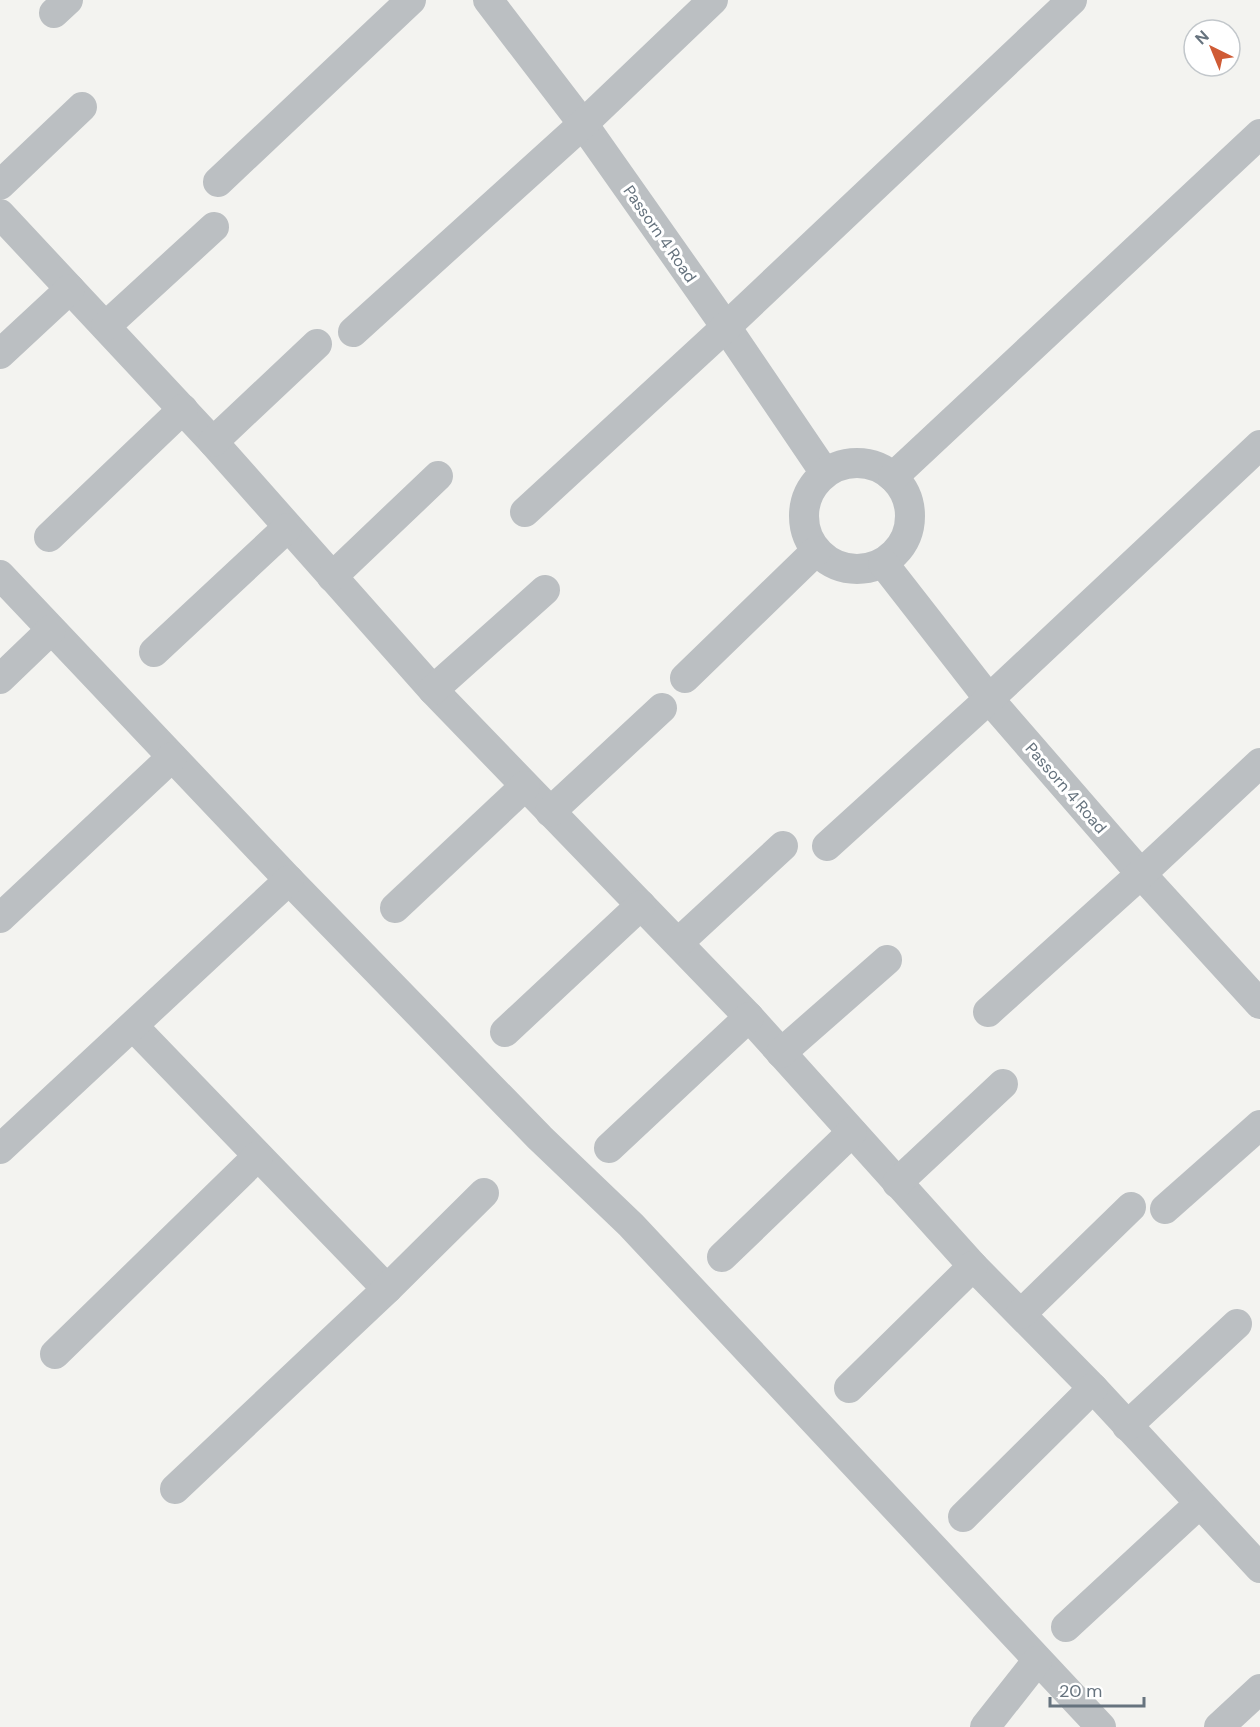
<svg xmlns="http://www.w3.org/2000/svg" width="1260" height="1727" font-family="'DM Sans',sans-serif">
  <rect width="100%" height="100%" fill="#f3f3f0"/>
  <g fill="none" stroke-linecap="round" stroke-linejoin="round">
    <!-- minor -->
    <g stroke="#bbbfc2" stroke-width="30">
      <polyline points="488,0 583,124 726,327 825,473"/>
      <polyline points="54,13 68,0"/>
      <polyline points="218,182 411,0"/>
      <polyline points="0,185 82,107"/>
      <polyline points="0,214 213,442 433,690 749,1017 973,1266 1093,1388 1260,1568"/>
      <polyline points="106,326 214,227"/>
      <polyline points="353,332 583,124 713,0"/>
      <polyline points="0,354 70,289"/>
      <polyline points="213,442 317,344"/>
      <circle cx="857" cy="516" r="53"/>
      <polyline points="893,477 1260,134"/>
      <polyline points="525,512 726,327 1072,0"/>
      <polyline points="49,537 183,409"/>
      <polyline points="883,563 989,699 1141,874 1260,1004"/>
      <polyline points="0,575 289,880 540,1138 631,1225 1101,1727"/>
      <polyline points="332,577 438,476"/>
      <polyline points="154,652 287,528"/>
      <polyline points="685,678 816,551"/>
      <polyline points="0,679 51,630"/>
      <polyline points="433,690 545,590"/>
      <polyline points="550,812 662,708"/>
      <polyline points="827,846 989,699 1260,445"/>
      <polyline points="395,908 525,786"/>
      <polyline points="0,918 172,757"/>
      <polyline points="678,943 783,846"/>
      <polyline points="988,1012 1141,874 1260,763"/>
      <polyline points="133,1026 387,1289"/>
      <polyline points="505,1032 641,905"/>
      <polyline points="781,1053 887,960"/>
      <polyline points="609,1148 749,1017"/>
      <polyline points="0,1149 289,880"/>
      <polyline points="897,1183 1003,1084"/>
      <polyline points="1165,1209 1260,1125"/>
      <polyline points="722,1257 852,1132"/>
      <polyline points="1021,1314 1131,1207"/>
      <polyline points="55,1354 258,1156"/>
      <polyline points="849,1388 973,1266"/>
      <polyline points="1127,1426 1237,1324"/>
      <polyline points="175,1489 387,1289 484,1193"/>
      <polyline points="963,1517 1093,1388"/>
      <polyline points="1066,1627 1199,1504"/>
      <polyline points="985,1727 1037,1661"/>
      <polyline points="1219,1727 1260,1689"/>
    </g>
  </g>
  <g text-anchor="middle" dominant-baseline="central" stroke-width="6" stroke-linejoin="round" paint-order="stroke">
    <!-- street labels -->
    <g font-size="16" fill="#66737e" stroke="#fff">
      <text transform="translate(660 234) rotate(55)">Passorn 4 Road</text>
      <text transform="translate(1066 788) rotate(49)">Passorn 4 Road</text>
    </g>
  </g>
  <!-- north arrow -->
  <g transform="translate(1212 48) rotate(317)"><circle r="28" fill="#ffffff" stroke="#c2c7cb" stroke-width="1.5"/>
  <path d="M0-4.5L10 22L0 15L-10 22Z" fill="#cf5b35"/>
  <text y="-9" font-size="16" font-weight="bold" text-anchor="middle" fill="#66737e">N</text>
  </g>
  <!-- scale -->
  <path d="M1050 1697v9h94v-9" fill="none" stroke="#66737e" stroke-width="3"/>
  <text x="1059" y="1697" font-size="18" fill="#66737e" stroke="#ffffff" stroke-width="4.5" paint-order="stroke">20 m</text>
</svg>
